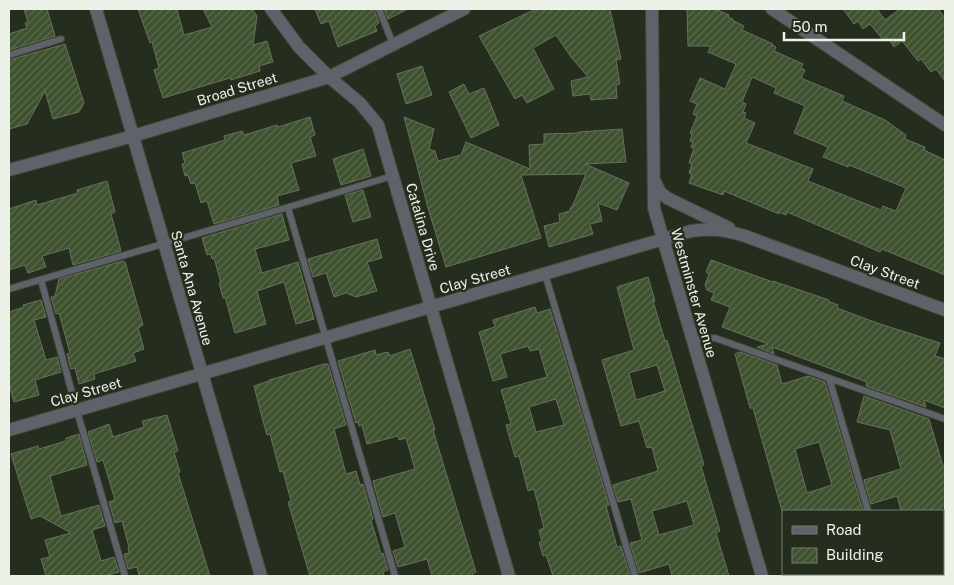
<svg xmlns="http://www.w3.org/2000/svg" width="954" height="585" font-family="'Public Sans',sans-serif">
  <defs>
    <pattern id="building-hatch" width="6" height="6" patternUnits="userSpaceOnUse" patternTransform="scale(1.25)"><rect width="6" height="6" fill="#3f522f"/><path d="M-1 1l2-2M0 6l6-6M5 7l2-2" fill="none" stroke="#5b6b4d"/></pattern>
  </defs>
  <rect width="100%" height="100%" fill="#252d1e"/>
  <!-- building -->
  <g fill="url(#building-hatch)" stroke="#677160" fill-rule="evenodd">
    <polygon points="24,9 47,9 55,36 9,50 9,34 27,28 25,23 28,22"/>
    <polygon points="138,9 177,9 184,35 212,27 203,9 252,9 257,16 253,45 267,41 273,62 259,66 260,71 231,80 230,78 163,98 154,70 159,68 152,42 150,43"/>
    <polygon points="315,9 374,9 379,23 375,26 377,31 338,47 329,21 321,24"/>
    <polygon points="384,9 408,9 388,19"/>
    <polygon points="536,9 610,9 621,59 616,60 620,84 616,85 617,98 591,100 590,94 573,96 571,81 588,77 571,57 556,35 533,48 554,89 527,103 522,95 515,99 479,36"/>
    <path d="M687,9H715L729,15L728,17L733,19L732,20L744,26L742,30L773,44L772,45L776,47L774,51L803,64L801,68L805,70L801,78L844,96L842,101L885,120L906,135L905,139L925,147L924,150L945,160V275L882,249L880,252L787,212L786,215L779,212V214L724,191L723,195L689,183L692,174L689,173L692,164L689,163L694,148L691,147L693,142L690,141L692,134L690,133L697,116L693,114L697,104L690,101L700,78L725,89L736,64L708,52L711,46H688ZM752,77L776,88L774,93L805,106L794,133L828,147L823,157L848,167L849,165L906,188L896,211L883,206L881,210L808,181L813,169L746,143L755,123L744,118L746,113L743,112L746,104L742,102Z"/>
    <polygon points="843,9 877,9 885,20 900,9 938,9 945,18 945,81 936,69 931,72 921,59 918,61 902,41 894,47 888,38 884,41 870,24 863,29 858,21 854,24"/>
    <polygon points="65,44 84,103 79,112 53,119 45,91 27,124 9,129 9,60"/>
    <polygon points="422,66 432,95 406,104 397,74"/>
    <polygon points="464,84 469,94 484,88 499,125 471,138 449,92"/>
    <polygon points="310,117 315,135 310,137 316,156 291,163 299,190 277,196 279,205 214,224 207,201 201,203 195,183 191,184 188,175 185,176 182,164 185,163 182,153 225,140 224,136 242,131 244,135 277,125 278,127"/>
    <polygon points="404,117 434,129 429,149 435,151 438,161 461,155 466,142 530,169 529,145 544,144 544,134 579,133 579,132 622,129 626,162 585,164 629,183 617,210 598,203 602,221 590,224 593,234 549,247 544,226 560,222 559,214 570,211 570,208 572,207 586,174 521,175 541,238 446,267 428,208"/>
    <polygon points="363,149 371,176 341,185 333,159"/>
    <polygon points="107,181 115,212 111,214 121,251 73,265 69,248 42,256 46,267 28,273 25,265 9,270 9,209 36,200 37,205 78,193 77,190"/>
    <polygon points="363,190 371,217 353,222 345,195"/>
    <polygon points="282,214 289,240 255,249 262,273 298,262 314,319 296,324 284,282 257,291 266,324 235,333 225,297 223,298 219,283 221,283 214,258 212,259 211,254 207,255 202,238"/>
    <polygon points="377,239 382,258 367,262 377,291 356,297 346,293 334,297 326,273 313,277 308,259"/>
    <polygon points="711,260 773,282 773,281 829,300 828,301 838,305 837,308 877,323 940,343 935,356 945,359 945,408 924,400 926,407 866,386 867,382 772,347 774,354 757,347 768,344 722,327 730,307 711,300 714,293 707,290 705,285 709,274 706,272"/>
    <polygon points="123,261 125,262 143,325 138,328 144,349 133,353 136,361 94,374 95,379 79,384 75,368 71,369 67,354 70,353 59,313 56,314 51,297 55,296 59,279"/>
    <path d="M648,277L655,301H653L665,341L667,340L704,465L701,466L720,531L716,533L729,576H672L669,564L639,573L630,543L642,540L631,499L618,502L613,485L658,471L652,447L647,448L639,421L621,426L602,360L634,350L617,287ZM657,365L665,391L636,400L629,373ZM687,501L694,525L659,535L652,511Z"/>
    <polygon points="41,300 46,317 34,320 46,360 57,357 61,372 35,380 39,395 14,402 9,384 9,312 24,307 23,305"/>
    <path d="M535,307L537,313L550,309L609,505L606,506L617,547L621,546L630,576H553L546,555L543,556L539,542H542L539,530L544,528L534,489L528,491L519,456L515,457L506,425L511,424L501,390L547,377L539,349L530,351L528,346L500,354L507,377L493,381L479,332L495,327L493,320ZM556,399L564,425L536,432L529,407Z"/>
    <polygon points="410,349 435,430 433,430 476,572 472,574 473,576 432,576 427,559 398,567 393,551 405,547 395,513 383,517 373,481 415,469 406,438 399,440 398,436 367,444 362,425 359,426 358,422 356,423 338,361 375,350 376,355 388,352 390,356"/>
    <path d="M740,352L777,365L782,384L808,376L825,382L863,511H782L753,408H750L735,354ZM819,442L832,485L807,493L795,449Z"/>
    <polygon points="324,364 328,364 346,425 334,429 346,474 356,471 360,485 363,484 373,519 371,520 381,554 383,553 388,570 383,572 384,576 310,576 288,502 291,501 283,471 280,472 270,434 267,435 263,421 254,386 269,381 269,380"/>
    <polygon points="864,396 929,419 943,466 945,466 945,511 901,511 897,496 871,504 864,480 901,469 890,430 857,422"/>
    <polygon points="167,415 178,451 174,452 180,472 178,473 210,576 139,576 137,567 128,569 124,554 129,553 128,548 129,547 122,521 115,523 109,502 115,500 103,460 97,462 88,432 109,424 113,437 144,427 142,421"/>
    <polygon points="79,434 87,465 50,476 61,516 99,505 105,526 92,530 101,561 114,557 119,572 104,576 46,576 41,559 50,557 45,540 71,533 40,516 31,519 11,454 38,446 39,449 66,441 66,438"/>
  </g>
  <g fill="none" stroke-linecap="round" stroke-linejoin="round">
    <defs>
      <g id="service">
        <polyline points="379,9 393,44"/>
        <polyline points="9,55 61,39"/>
        <polyline points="288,208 395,576"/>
        <polyline points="545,274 635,576"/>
        <polyline points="41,280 77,411 125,576"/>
        <path d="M9,289C137,251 265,215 392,176"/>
        <polyline points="692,340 715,338 945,419"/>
        <polyline points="829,378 868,511"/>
        <polyline points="886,574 887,576"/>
      </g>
      <g id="minor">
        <polyline points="271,9 299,47 329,77 360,103 378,125 509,576"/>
        <polyline points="772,9 945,125"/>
      </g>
      <g id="tertiary">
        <polyline points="96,9 261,576"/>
        <polyline points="652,9 654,208 762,576"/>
        <polyline points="9,170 133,136 329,77 464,9"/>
        <polyline points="655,182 660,192 667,198 729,228"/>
        <path d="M9,430L691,231C712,228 725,230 745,236L945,310"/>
      </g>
    </defs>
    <!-- service casing -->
    <use href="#service" stroke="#41493a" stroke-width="8"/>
    <!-- minor casing -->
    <use href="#minor" stroke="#41493a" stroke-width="14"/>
    <!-- tertiary casing -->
    <use href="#tertiary" stroke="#41493a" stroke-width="14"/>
    <!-- service -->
    <use href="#service" stroke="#60626a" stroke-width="6"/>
    <!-- minor -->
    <use href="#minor" stroke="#60626a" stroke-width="12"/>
    <!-- tertiary -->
    <use href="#tertiary" stroke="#60626a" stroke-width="12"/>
  </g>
  <g text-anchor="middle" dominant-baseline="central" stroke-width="4.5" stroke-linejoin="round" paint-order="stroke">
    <!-- street labels -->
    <g font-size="14" fill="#ecf2e8" stroke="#252d1e">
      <text transform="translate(237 89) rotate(-17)">Broad Street</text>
      <text transform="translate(423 227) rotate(74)">Catalina Drive</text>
      <text transform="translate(885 272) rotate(20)">Clay Street</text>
      <text transform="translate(475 279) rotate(-16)">Clay Street</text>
      <text transform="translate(192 288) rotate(74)">Santa Ana Avenue</text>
      <text transform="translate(694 293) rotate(74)">Westminster Avenue</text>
      <text transform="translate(86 392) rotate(-16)">Clay Street</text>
    </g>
  </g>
  <!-- border -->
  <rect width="954" height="585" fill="none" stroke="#ecf2e8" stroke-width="20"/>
  <!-- legend -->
  <rect x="782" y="510" width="162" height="65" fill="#252d1e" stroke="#757c6f"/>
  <rect x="792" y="526" width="25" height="8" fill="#60626a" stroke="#757c6f"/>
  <text x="826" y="535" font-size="15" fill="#ecf2e8">Road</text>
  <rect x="792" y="548" width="25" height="15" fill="url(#building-hatch)" stroke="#757c6f"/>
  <text x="826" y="560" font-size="15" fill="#ecf2e8">Building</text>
  <!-- scale -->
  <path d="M784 32v8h120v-8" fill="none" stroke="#ecf2e8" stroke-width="2.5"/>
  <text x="792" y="32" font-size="15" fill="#ecf2e8" stroke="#252d1e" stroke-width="4" paint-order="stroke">50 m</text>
</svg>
